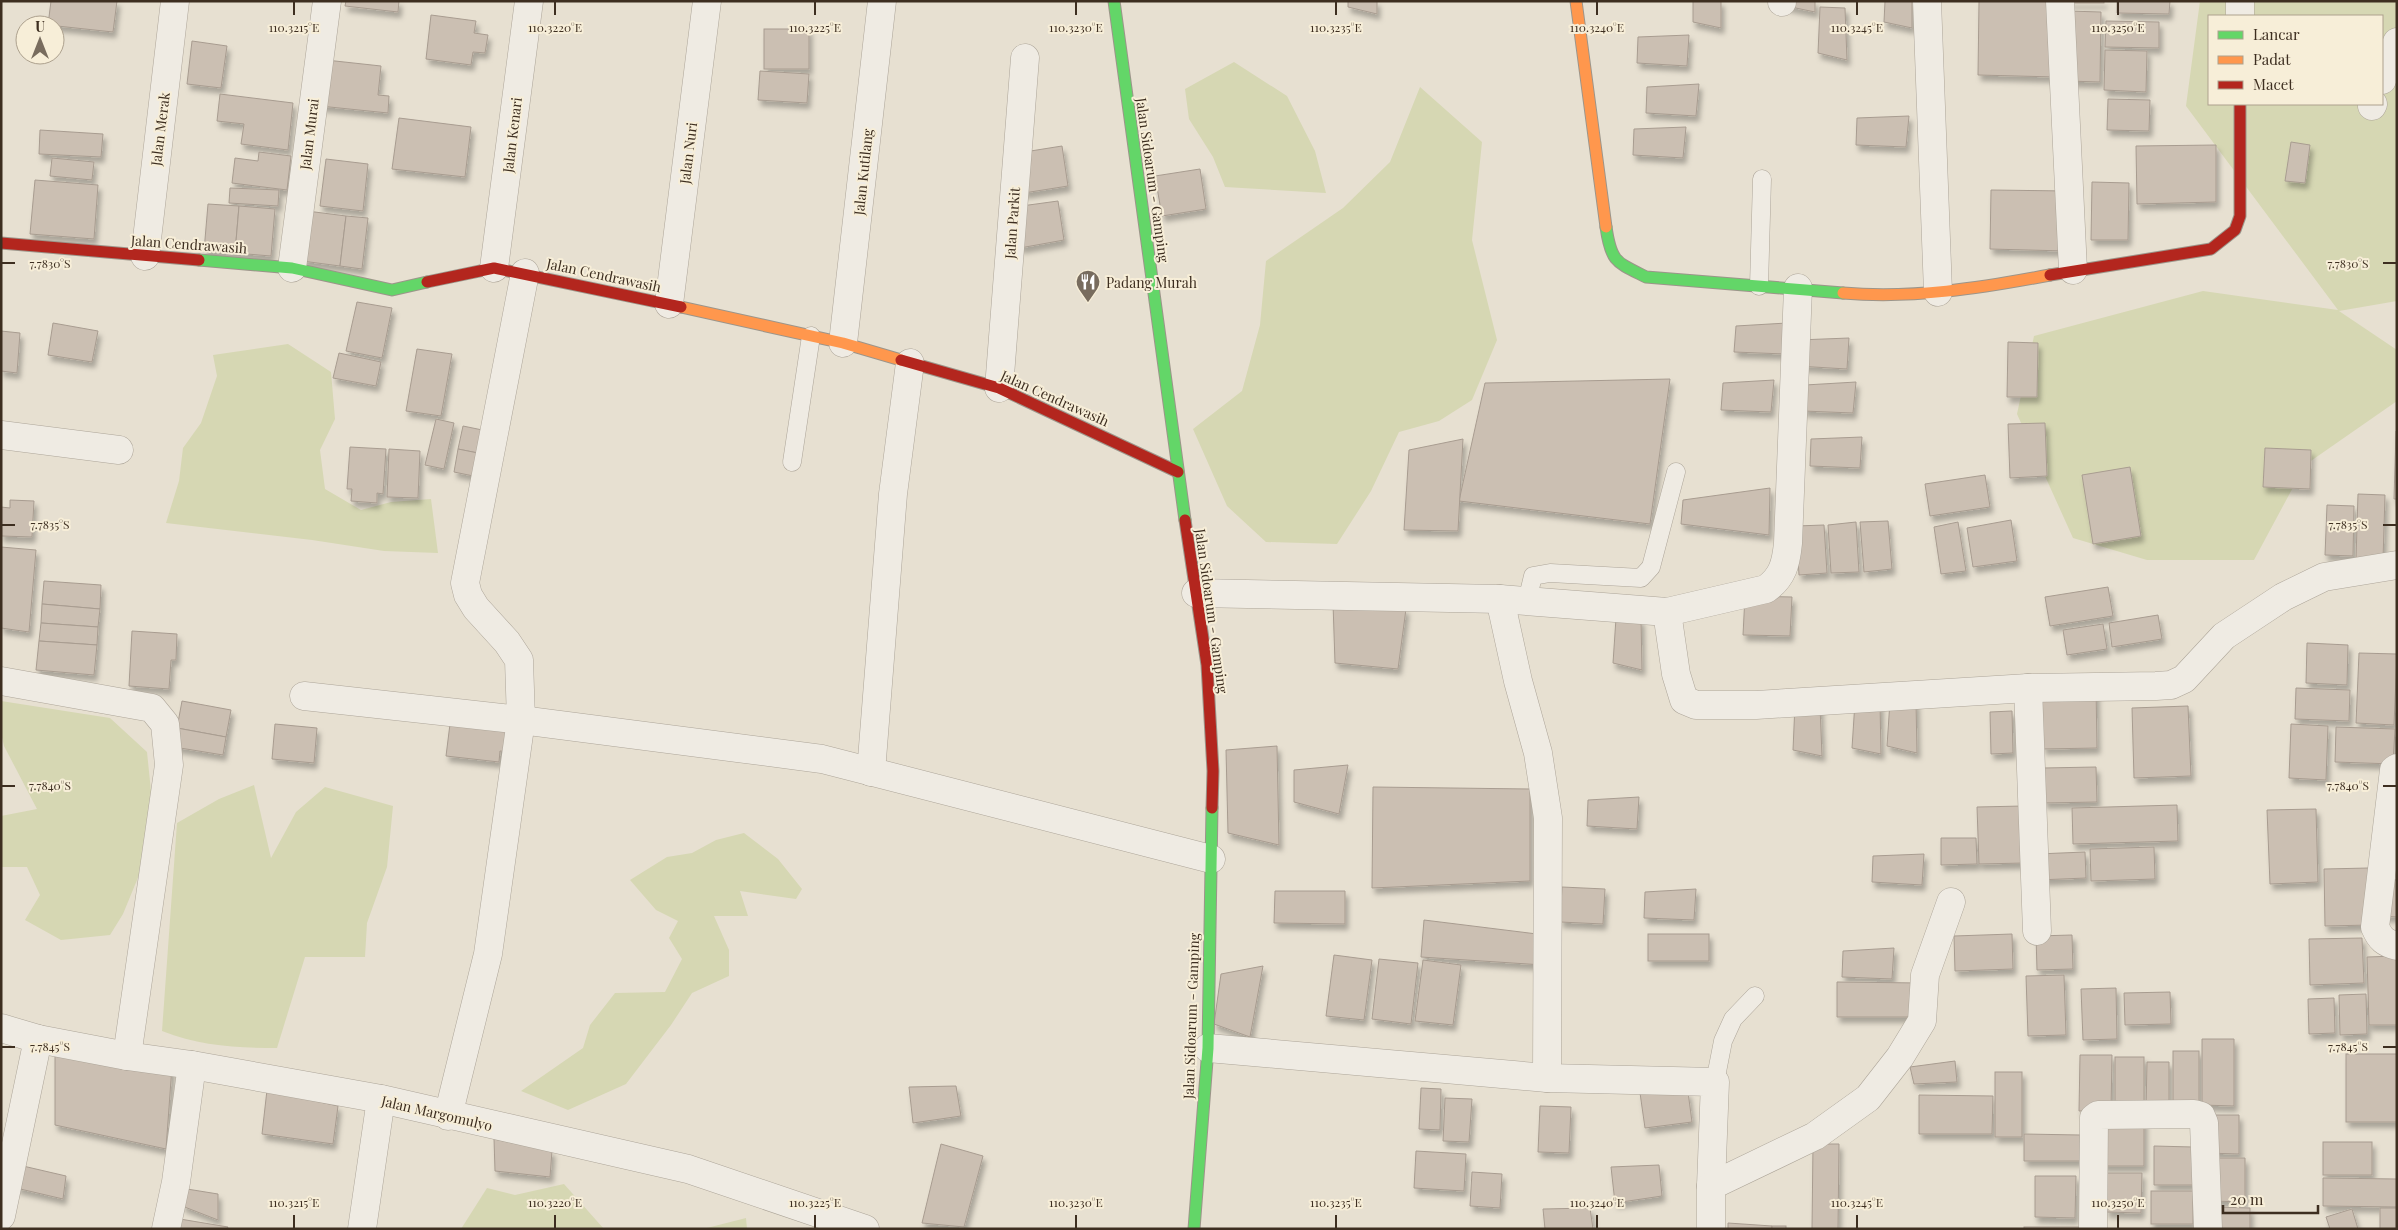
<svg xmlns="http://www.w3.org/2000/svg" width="2398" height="1230" font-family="'Playfair Display',serif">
  <defs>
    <filter id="shadow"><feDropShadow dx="3" dy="5.5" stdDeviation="2.5" flood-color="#0004"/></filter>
  </defs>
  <rect width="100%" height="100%" fill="#e7e0d1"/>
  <!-- green -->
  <g fill="#d6d7b3" fill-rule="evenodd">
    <path d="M2200,1H2397V301L2339,311L2397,350V401L2305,465L2254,560H2147L2073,538L2017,414L2034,336L2203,291L2338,310L2186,106ZM2209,16H2382V104H2209Z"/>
    <polygon points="1234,62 1287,96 1315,151 1326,193 1225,187 1213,157 1189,119 1185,89"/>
    <polygon points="1420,87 1482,142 1472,240 1497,340 1472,400 1439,421 1399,432 1371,491 1337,544 1266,542 1227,506 1193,429 1242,391 1260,325 1266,261 1343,208 1390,162"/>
    <polygon points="288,344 331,372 335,419 320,450 325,489 361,510 391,502 431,499 438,553 384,551 312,540 166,523 179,481 183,448 201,423 217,376 213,355"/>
    <polygon points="1,701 110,718 147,752 151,791 151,846 123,914 110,935 61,940 25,920 40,895 27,867 1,867 1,816 37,809 4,746 1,733"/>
    <path d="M254,785L271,858L296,812L325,787L393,806L387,867L367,923L365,957H305L277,1048C236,1048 200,1046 162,1031L177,823L219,799Z"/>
    <polygon points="744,833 778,859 802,889 796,899 740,891 748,916 714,916 729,950 729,976 692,993 671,1025 626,1084 568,1110 521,1091 583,1048 590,1025 615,993 665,992 682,959 669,938 678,921 656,910 630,880 667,857 692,853 716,840"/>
    <polygon points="564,1184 604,1229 461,1229 487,1188 515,1195"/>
    <polygon points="746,1218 747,1229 703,1229"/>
  </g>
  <!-- building -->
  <g fill="#cbbfb2" stroke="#a89c90" filter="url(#shadow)">
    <polygon points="51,1 117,1 113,32 48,25"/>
    <polygon points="346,1 399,1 398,12 345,6"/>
    <polygon points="1348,1 1377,1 1377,14 1348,7"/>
    <polygon points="1693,1 1721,1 1721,28 1693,22"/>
    <polygon points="1786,1 1815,1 1815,12 1786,6"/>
    <polygon points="1885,1 1912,1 1912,28 1884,22"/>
    <polygon points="1979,1 2057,1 2056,77 1978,75"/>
    <rect x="2065" y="1" width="39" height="2"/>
    <polygon points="2117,1 2170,1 2169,14 2117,13"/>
    <polygon points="1820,7 1845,8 1847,60 1818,53"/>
    <polygon points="2068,11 2101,12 2100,82 2067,81"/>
    <polygon points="431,15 476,21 474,33 488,35 485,53 473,52 471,65 426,59"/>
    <polygon points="2106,21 2159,22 2159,48 2105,47"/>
    <rect x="764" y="29" width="45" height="40"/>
    <polygon points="1689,35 1687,66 1637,63 1638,37"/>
    <polygon points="192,41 227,46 221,88 187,84"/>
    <polygon points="2105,50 2147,51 2146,92 2104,90"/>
    <polygon points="326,60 381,66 378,95 389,96 388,113 320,106"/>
    <polygon points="760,71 809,74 807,103 758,100"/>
    <polygon points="1699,84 1696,116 1646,113 1647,87"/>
    <polygon points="220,94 293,103 288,150 241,144 244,124 217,121"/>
    <polygon points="2108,99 2150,100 2149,131 2107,130"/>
    <polygon points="1909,116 1906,147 1856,145 1857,118"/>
    <polygon points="399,118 471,127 465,177 392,169"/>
    <polygon points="1686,127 1683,158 1633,155 1634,129"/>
    <polygon points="40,130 103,134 101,157 39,154"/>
    <polygon points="2291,142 2310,145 2305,183 2285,181"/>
    <polygon points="2216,145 2216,202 2137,204 2136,146"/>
    <polygon points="1062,146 1068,186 1024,193 1018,153"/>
    <polygon points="259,152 291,156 287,190 232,183 235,158 258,161"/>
    <polygon points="52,158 94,162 92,180 50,176"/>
    <polygon points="326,159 368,164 363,211 320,206"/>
    <polygon points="1200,169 1206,209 1162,216 1155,176"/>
    <polygon points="35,180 98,185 94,239 30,234"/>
    <polygon points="2092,182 2129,183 2128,240 2091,240"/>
    <polygon points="230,188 279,190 278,206 229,203"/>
    <polygon points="1991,190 2067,191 2066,251 1990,249"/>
    <polygon points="1058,201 1064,240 1020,248 1014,207"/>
    <polygon points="208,204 239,206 235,253 204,251"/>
    <polygon points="239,206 275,209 271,256 235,253"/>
    <polygon points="307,211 346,216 340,266 302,261"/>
    <polygon points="346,216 368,218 362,269 340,266"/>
    <polygon points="357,302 392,308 382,358 346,351"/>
    <polygon points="53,323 98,331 92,362 48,355"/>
    <polygon points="1787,323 1785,354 1734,352 1736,326"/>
    <polygon points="1,331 20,333 17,373 1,371"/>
    <polygon points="1849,338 1847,369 1797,366 1798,340"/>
    <polygon points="2008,342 2038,343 2037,397 2007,397"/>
    <polygon points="417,349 452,354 441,416 406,411"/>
    <polygon points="339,353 381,362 376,386 333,378"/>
    <polygon points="1670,379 1650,524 1459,501 1485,383"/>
    <polygon points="1774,380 1771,412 1721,410 1723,383"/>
    <polygon points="1856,382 1853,413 1803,411 1805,385"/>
    <polygon points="436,419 454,423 444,469 425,465"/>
    <polygon points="2045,423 2047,476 2010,478 2008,424"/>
    <polygon points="463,426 492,432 487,455 458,449"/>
    <polygon points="2396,431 2397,431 2397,499 2394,499"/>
    <polygon points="1862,437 1860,468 1810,466 1811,439"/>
    <polygon points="1463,439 1458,531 1404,530 1409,450"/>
    <polygon points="350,447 386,449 383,494 377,493 377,503 351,501 352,489 347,489"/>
    <polygon points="2265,448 2311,450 2310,489 2263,487"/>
    <polygon points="389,449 420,451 418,498 387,497"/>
    <polygon points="458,449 488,455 483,478 454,472"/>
    <polygon points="2130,467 2141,536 2093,544 2082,475"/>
    <polygon points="1985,475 1990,507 1930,516 1925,484"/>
    <polygon points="1770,488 1769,535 1681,524 1683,500"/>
    <polygon points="2358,494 2385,495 2383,560 2356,559"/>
    <polygon points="10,500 34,501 32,537 1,536 1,507 10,508"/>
    <polygon points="2327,505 2354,506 2353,556 2325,555"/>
    <polygon points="2011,520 2017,561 1973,567 1967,528"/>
    <polygon points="1888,521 1892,569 1864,572 1860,522"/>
    <polygon points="1856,522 1859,572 1831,573 1828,525"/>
    <polygon points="1958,522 1966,571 1941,574 1934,527"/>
    <polygon points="1824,525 1827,573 1799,575 1796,526"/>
    <polygon points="1,547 36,550 29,632 1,628"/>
    <polygon points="44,581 101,585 100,609 42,604"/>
    <polygon points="2108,587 2113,616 2050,626 2045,597"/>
    <polygon points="1745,596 1792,597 1790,636 1743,635"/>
    <polygon points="1333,603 1406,609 1398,669 1335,663"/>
    <polygon points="42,604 100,609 98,627 41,623"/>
    <polygon points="2158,615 2162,639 2112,647 2109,623"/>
    <polygon points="1616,618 1641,619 1642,670 1613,663"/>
    <polygon points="41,623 98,627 97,645 39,641"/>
    <polygon points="2103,624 2107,649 2067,655 2063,630"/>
    <polygon points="132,631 177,634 176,660 171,660 169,689 129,686"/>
    <polygon points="39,641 97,645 94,675 36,670"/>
    <polygon points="2307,643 2348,645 2347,685 2306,683"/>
    <polygon points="2359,653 2397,654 2394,725 2356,723"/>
    <polygon points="2096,687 2097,748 2043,749 2041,689"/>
    <polygon points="2296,688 2350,690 2349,721 2295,719"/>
    <polygon points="182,701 231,710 226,737 177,728"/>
    <polygon points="1890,701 1916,702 1917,753 1887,746"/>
    <polygon points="1855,702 1880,703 1881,754 1852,748"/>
    <polygon points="1795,704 1820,706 1822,756 1793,750"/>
    <polygon points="2188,706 2191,776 2134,778 2132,708"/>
    <polygon points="2012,711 2013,753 1991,754 1990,712"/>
    <polygon points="275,724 317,728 314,763 272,759"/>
    <polygon points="450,724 513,731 511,752 500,751 499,762 446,756"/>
    <polygon points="2291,724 2328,726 2326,780 2289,778"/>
    <polygon points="2336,727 2395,729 2393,764 2335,762"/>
    <polygon points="177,728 226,737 223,755 174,747"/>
    <polygon points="1277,746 1279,845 1228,833 1226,750"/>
    <polygon points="1348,765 1339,814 1294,802 1294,770"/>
    <polygon points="2096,767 2097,802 2044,803 2043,768"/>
    <polygon points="1373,787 1530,789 1530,881 1372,888"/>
    <polygon points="1639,797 1637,829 1587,826 1588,800"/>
    <polygon points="2177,805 2178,841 2073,844 2072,808"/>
    <polygon points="2023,806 2025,863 1979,864 1977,807"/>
    <polygon points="2316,809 2318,882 2270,884 2267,810"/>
    <polygon points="1941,838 1976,838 1977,864 1941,865"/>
    <polygon points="2154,847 2155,879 2091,881 2090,849"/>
    <polygon points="2085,852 2086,878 2038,880 2037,854"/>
    <polygon points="1924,854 1922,885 1872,882 1873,856"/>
    <polygon points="2369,868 2371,925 2325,926 2324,869"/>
    <polygon points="2384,879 2397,880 2397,917 2383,916"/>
    <polygon points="1562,887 1605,889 1603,924 1560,922"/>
    <polygon points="1696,889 1694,920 1644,918 1645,892"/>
    <polygon points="1275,891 1345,891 1345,924 1274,923"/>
    <polygon points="1424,920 1545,935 1543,965 1421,957"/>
    <rect x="1648" y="934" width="61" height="27"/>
    <polygon points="2012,934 2013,969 1955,971 1954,936"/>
    <polygon points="2072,935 2073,969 2037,970 2036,936"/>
    <polygon points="2362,938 2364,983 2310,985 2309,939"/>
    <polygon points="1894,948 1892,979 1842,977 1843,951"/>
    <polygon points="1334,955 1372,960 1364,1020 1326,1016"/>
    <polygon points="2397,956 2397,1025 2369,1025 2367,957"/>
    <polygon points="1379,959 1418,963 1411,1024 1372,1019"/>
    <polygon points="1423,960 1461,965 1453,1025 1415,1021"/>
    <polygon points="1263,966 1250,1037 1214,1024 1221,974"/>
    <polygon points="2064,975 2066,1035 2028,1036 2026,976"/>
    <polygon points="1837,982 1920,983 1920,1017 1837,1017"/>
    <polygon points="2116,988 2117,1039 2083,1040 2081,989"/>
    <polygon points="2170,992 2171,1024 2125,1025 2124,993"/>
    <polygon points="2366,994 2367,1034 2340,1035 2339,995"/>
    <polygon points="2334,998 2335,1033 2309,1034 2308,999"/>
    <polygon points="2202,1039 2234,1039 2234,1106 2202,1105"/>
    <rect x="2173" y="1051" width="26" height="56"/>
    <polygon points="55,1053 172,1066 166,1149 55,1125"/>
    <rect x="2346" y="1054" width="51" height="68"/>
    <polygon points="2080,1055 2112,1055 2111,1111 2079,1111"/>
    <rect x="2115" y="1057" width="29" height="52"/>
    <polygon points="1955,1061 1957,1082 1914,1084 1910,1067"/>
    <polygon points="2147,1062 2169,1062 2169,1109 2146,1109"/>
    <rect x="1995" y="1072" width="27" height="65"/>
    <polygon points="956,1086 961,1116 913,1123 909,1087"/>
    <polygon points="1421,1088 1441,1089 1440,1130 1419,1129"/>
    <polygon points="267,1090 338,1106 333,1144 262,1134"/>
    <polygon points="1688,1092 1692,1122 1645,1128 1640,1093"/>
    <polygon points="1919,1095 1993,1096 1992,1134 1919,1134"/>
    <polygon points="1445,1098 1472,1099 1469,1142 1443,1141"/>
    <polygon points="1540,1106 1571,1107 1569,1153 1538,1152"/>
    <polygon points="2206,1115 2239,1115 2239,1154 2206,1153"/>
    <polygon points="2103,1119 2144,1119 2144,1166 2102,1166"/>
    <polygon points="2024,1134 2080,1135 2080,1161 2024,1161"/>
    <polygon points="494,1139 552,1151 550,1177 495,1171"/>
    <rect x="2323" y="1142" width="49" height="33"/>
    <polygon points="941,1144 983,1156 964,1227 922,1223"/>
    <polygon points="1813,1144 1839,1144 1838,1229 1812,1229"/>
    <polygon points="2154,1146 2193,1147 2193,1185 2154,1185"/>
    <polygon points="1416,1151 1466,1154 1464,1191 1414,1188"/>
    <polygon points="2210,1158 2245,1158 2245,1202 2210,1201"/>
    <polygon points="1659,1165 1662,1196 1615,1203 1611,1167"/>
    <polygon points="23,1166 66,1176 63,1199 16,1188"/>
    <polygon points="1472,1172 1502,1174 1500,1208 1470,1206"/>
    <polygon points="2107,1173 2142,1173 2141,1213 2106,1212"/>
    <polygon points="2035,1176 2076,1176 2075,1218 2035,1217"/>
    <polygon points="2323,1178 2397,1179 2397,1207 2323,1206"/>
    <polygon points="187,1189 218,1194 218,1220 182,1206"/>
    <rect x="2151" y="1191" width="42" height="33"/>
    <polygon points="2217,1207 2250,1208 2250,1229 2216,1229"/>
    <polygon points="1590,1208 1593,1229 1545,1229 1543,1209"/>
    <rect x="2380" y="1208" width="17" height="21"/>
    <polygon points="2352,1209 2358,1229 2330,1229 2326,1217"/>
    <polygon points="180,1219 228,1227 227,1229 179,1229"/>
    <polygon points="1728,1223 1772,1226 1772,1229 1728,1229"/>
    <rect x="1772" y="1226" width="14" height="3"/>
    <rect x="2024" y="1227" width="55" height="2"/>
  </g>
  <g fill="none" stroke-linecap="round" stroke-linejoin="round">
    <defs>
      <g id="lane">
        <polyline points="1759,286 1762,179"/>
        <polyline points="792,462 811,336"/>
        <polyline points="1527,601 1533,576 1550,573 1641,578 1651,567 1676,472"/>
        <polyline points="1715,1082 1723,1041 1733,1019 1755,996"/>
      </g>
      <g id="street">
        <polyline points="1927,1 1938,292"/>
        <polyline points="2060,1 2073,270"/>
        <polyline points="2240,1 2240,16"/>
        <polyline points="1782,2 1782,1"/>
        <polyline points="2382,80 2397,42"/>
        <polyline points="2372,106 2373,104"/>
        <polyline points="145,256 175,1"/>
        <polyline points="292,268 327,1"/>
        <polyline points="494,268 529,1"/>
        <polyline points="669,304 707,1"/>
        <polyline points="843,343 882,1"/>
        <polyline points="999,388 1025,58"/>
        <polyline points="1,435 119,450"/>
        <path d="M1196,593L1500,599L1667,612L1766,589C1783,577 1786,563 1788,543L1798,288"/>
        <polyline points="1500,599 1518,681 1538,753 1548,818 1547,1078"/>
        <polyline points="1667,612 1676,674 1684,700 1696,705 1756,705 2028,688 2156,686 2171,685 2184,679 2224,636 2283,597 2324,577 2397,565"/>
        <polyline points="1,681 152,708 165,724 169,765 127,1056"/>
        <polyline points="2028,688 2037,931"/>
        <polyline points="304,696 521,720 822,759 1211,859"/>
        <path d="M2397,768L2394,770L2375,927C2380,939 2385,943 2397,946"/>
        <polyline points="871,772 893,494 910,363"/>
        <polyline points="1,1028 38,1039 127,1056 192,1065 381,1099 688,1169 865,1229"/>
        <polyline points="1208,1048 1547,1078 1715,1082 1711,1186 1711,1229"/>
        <polyline points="448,1116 488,954 521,720 519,660 507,642 476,608 468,595 465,583 525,273"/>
        <polyline points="1711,1186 1815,1136 1868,1098 1900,1057 1922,1021 1925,975 1951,902"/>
        <polyline points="1,1216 38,1039"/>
        <polyline points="166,1229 176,1182 192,1065"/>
        <polyline points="362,1229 381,1099"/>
        <polyline points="2093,1229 2094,1118 2098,1115 2194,1114 2201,1116 2204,1123 2208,1229"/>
      </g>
      <g id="fast">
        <polyline points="1114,1 1185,520"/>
        <path d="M1606,227C1611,262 1616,262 1646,277L1843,293"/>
        <polyline points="199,260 292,268 392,290 427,282"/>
        <polyline points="1194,1229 1208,1048 1212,808"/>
      </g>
      <g id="slow">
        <polyline points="1576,1 1606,227"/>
        <path d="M1843,293C1913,299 1981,288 2050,275"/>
        <polyline points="681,307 843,343 901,360"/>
      </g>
      <g id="jam">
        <polyline points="1,243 199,260"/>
        <polyline points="2050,275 2211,249 2235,230 2240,216 2240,104"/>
        <polyline points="427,282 494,268 681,307"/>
        <polyline points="901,360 999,388 1178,472"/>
        <polyline points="1185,520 1207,665 1213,771 1212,808"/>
      </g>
    </defs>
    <!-- lane casing -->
    <use href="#lane" stroke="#ada599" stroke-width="19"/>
    <!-- street casing -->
    <use href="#street" stroke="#ada599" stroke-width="29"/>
    <!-- fast casing -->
    <use href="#fast" stroke="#9c958a" stroke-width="13"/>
    <!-- slow casing -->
    <use href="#slow" stroke="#9c958a" stroke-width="13"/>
    <!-- jam casing -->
    <use href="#jam" stroke="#9c958a" stroke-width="13"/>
    <!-- lane -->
    <use href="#lane" stroke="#efebe3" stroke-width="18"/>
    <!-- street -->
    <use href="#street" stroke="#efebe3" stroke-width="28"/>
    <!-- fast -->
    <use href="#fast" stroke="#63d668" stroke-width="11"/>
    <!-- slow -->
    <use href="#slow" stroke="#ff974d" stroke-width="11"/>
    <!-- jam -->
    <use href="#jam" stroke="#b3261e" stroke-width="11"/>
  </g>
  <!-- ticks -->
  <path fill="none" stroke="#3d2e20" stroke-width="2" d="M294,2V15M555,2V15M815,2V15M1076,2V15M1336,2V15M1597,2V15M1857,2V15M2118,2V15M2,263H15M2383,263H2396M2,525H15M2383,525H2396M2,786H15M2383,786H2396M2,1047H15M2383,1047H2396M294,1215V1228M555,1215V1228M815,1215V1228M1076,1215V1228M1336,1215V1228M1597,1215V1228M1857,1215V1228M2118,1215V1228"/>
  <!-- icons -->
  <defs>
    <symbol id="restaurant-pin" viewBox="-11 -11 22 30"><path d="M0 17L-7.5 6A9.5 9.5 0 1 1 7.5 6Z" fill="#786c5e" stroke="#f7eed8"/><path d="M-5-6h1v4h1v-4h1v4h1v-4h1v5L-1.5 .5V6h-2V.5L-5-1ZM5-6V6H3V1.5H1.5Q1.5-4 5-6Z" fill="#fff"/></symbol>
  </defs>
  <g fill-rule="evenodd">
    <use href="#restaurant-pin" x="1074" y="268" width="28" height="38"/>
  </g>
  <g text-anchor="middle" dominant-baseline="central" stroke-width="4" stroke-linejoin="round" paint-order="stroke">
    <!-- street labels -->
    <g font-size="14" fill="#3d2e20" stroke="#f7eed8">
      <text transform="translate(160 129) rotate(-83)">Jalan Merak</text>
      <text transform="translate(309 134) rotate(-83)">Jalan Murai</text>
      <text transform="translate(512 135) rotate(-83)">Jalan Kenari</text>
      <text transform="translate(688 153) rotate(-83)">Jalan Nuri</text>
      <text transform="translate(863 172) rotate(-84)">Jalan Kutilang</text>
      <text transform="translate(1153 180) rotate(82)">Jalan Sidoarum - Gamping</text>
      <text transform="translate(1012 223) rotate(-86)">Jalan Parkit</text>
      <text transform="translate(189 244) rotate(4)">Jalan Cendrawasih</text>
      <text transform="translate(604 275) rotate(12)">Jalan Cendrawasih</text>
      <text transform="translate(1055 398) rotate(24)">Jalan Cendrawasih</text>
      <text transform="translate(1212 611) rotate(82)">Jalan Sidoarum - Gamping</text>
      <text transform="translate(1191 1016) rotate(-88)">Jalan Sidoarum - Gamping</text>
      <text transform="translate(437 1113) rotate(13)">Jalan Margomulyo</text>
    </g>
    <!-- poi labels -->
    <g font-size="14" fill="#3d2e20" stroke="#f7eed8" text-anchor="start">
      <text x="1106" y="282">Padang Murah</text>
    </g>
  </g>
  <g font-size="12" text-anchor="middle" fill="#3d2e20" stroke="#f7eed8" stroke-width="4" stroke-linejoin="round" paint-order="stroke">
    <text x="294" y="32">110.3215°E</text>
    <text x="555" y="32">110.3220°E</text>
    <text x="815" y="32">110.3225°E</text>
    <text x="1076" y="32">110.3230°E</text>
    <text x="1336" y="32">110.3235°E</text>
    <text x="1597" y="32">110.3240°E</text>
    <text x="1857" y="32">110.3245°E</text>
    <text x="2118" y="32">110.3250°E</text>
    <text x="50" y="268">7.7830°S</text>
    <text x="2348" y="268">7.7830°S</text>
    <text x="50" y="529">7.7835°S</text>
    <text x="2348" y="529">7.7835°S</text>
    <text x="50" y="790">7.7840°S</text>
    <text x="2348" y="790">7.7840°S</text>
    <text x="50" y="1051">7.7845°S</text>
    <text x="2348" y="1051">7.7845°S</text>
    <text x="294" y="1207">110.3215°E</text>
    <text x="555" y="1207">110.3220°E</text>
    <text x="815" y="1207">110.3225°E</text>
    <text x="1076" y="1207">110.3230°E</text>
    <text x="1336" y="1207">110.3235°E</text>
    <text x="1597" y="1207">110.3240°E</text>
    <text x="1857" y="1207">110.3245°E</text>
    <text x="2118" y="1207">110.3250°E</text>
  </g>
  <!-- border -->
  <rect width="2398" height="1230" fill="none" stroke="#3d2e20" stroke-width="5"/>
  <!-- legend -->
  <rect x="2208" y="15" width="175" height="90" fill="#f7eed8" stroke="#ada18e"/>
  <rect x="2218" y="31" width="25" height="8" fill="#63d668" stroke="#ada18e"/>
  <text x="2253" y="40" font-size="15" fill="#3d2e20">Lancar</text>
  <rect x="2218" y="56" width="25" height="8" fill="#ff974d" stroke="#ada18e"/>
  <text x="2253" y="65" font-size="15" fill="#3d2e20">Padat</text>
  <rect x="2218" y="81" width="25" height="8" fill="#b3261e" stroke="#ada18e"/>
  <text x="2253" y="90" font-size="15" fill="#3d2e20">Macet</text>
  <!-- north arrow -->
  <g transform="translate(40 40)"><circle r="24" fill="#f7eed8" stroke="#ada18e"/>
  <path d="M0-4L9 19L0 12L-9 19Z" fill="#786c5e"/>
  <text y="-8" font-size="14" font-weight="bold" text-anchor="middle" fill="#3d2e20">U</text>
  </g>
  <!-- scale -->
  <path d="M2223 1205v8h95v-8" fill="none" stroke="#3d2e20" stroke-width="2.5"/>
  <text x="2230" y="1205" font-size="15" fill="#3d2e20" stroke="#f7eed8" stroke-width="4" paint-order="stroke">20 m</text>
</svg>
